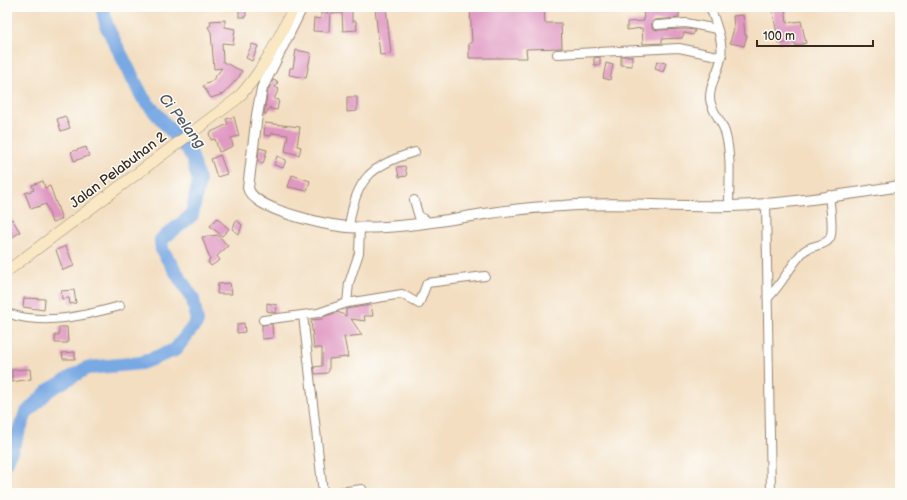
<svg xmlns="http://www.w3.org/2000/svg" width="907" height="500" font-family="'Balsamiq Sans',sans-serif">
  <rect width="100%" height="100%" fill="#fdfcf7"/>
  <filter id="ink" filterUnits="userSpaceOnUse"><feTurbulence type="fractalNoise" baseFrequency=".025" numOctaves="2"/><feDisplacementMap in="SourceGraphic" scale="8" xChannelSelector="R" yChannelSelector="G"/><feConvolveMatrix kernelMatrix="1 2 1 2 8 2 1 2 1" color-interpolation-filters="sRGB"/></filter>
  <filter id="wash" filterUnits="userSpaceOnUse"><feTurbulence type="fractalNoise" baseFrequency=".012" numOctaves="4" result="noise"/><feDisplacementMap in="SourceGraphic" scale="16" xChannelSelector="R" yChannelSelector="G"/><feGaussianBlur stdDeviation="0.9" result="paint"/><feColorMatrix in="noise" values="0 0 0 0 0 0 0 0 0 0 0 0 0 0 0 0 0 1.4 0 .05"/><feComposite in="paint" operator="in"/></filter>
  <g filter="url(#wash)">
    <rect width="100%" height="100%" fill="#f3dec1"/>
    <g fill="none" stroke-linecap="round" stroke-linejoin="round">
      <!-- river -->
      <polyline stroke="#79a9e3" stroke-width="14" points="7,461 26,413 49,390 87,368 141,363 175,350 197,322 193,299 162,250 161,240 192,215 199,181 191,154 143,98 107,27 102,7"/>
    </g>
    <g id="blocks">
      <!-- building -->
      <g fill="#e097c2">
        <rect x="239" y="7" width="7" height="10"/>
        <polygon points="328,7 352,7 352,21 356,21 357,30 343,31 342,13 330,13 329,32 313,31 314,18 321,19 321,12 328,13"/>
        <polygon points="375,7 386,7 391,54 380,55"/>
        <polygon points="470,7 544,7 545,23 561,23 562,48 526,49 527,58 469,58 469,43 472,43"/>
        <polygon points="643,7 679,7 679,18 654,20 652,23 652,28 657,30 686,29 695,30 693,35 684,33 682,38 662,39 662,43 643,44 642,28 627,30 627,22 644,21"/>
        <polygon points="785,7 787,23 801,21 806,43 795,46 795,41 779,44 772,8"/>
        <polygon points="743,15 745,35 747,35 744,46 730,43 734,28 733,16"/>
        <polygon points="225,20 225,27 235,29 233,44 222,43 223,62 242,71 239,77 223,94 211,98 203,86 212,81 222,68 214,69 211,32 208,27 211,25 210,21"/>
        <polygon points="252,44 258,46 252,61 246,58"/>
        <polygon points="296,50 311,53 306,78 289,75 290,68 293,68"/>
        <polygon points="621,56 632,56 632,66 621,65"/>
        <polygon points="600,57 600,65 594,65 594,58"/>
        <polygon points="657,61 666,63 663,72 655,69"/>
        <polygon points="606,63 613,65 610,80 603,78"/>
        <polygon points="273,80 278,82 275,87 279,89 274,99 279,100 277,110 270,109 270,107 266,114 264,114 268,90"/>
        <polygon points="347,97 357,97 357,111 347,112"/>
        <polygon points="65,116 70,128 61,131 57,119"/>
        <polygon points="234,117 239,136 231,138 233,146 219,152 215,139 211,140 209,133 228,124 226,119"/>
        <polygon points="265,123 300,127 297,146 301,147 299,155 285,151 288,135 272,133 271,136 264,135"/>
        <polygon points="86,147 89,156 74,161 71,152"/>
        <polygon points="259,148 267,150 263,164 258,162"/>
        <polygon points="220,155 227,174 217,177 211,159"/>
        <polygon points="277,156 286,160 283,168 274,165"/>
        <polygon points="405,166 407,176 399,177 397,167"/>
        <polygon points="292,175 310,181 307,191 288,187"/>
        <polygon points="43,181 45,188 50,186 62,219 52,223 46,204 31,209 25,193 34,190 32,185"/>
        <polygon points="217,218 229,229 222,236 210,226"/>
        <polygon points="12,219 20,232 13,237 11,232 7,235 7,222"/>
        <polygon points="237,220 242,225 239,235 232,229"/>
        <polygon points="218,235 228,246 217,256 220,260 211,266 208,262 210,259 202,237"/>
        <polygon points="66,246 74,266 63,270 56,250"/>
        <polygon points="230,283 232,294 217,294 218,284"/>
        <polygon points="74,290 76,303 70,304 69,298 62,299 61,291"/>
        <polygon points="24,298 45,299 44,310 23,307"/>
        <polygon points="267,303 277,305 276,313 267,311"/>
        <polygon points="371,305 373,316 364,316 365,321 351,319 362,335 344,337 348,357 329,359 329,371 327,373 315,374 314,367 322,366 322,348 314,348 311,320 322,319 322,317 338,312 346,316 346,309"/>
        <polygon points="244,323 245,332 237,333 237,324"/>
        <polygon points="272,324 273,338 262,339 262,325"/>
        <polygon points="59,327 67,327 68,343 55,343 55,335 59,335"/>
        <polygon points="75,352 75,359 63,359 62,353"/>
        <polygon points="30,369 31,379 12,382 12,370"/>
      </g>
    </g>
  </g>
  <g filter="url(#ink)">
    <use href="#blocks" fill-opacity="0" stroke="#978470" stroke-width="1"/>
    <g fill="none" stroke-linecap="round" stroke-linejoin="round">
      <defs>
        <g id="minor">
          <path d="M710,7C715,21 724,42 721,58C719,72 709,84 710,99C711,111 722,121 725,132C732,156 729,182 729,206"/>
          <polyline points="657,25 686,23 717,29"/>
          <polyline points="557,54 679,48 722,57"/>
          <polyline points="414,200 419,217 425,219 427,223"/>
          <polyline points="766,204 771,493"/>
          <path d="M349,227C355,180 370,165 415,152"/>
          <path d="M768,298C782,284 790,266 803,252C811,244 825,247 830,238C834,230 830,205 829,195"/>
          <polyline points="347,303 402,294 419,304 427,283 485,276"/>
          <path d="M7,313C43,326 84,316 120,306"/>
          <polyline points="303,315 323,493"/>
          <polyline points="263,320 318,313 347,303 349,283 359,253 360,227"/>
          <polyline points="332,493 362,489 362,493"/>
        </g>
        <path id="tertiary" d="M302,7L262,88L257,115L248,188C253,210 327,225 347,227C393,230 439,221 484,214C510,210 537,207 563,206C619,201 675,208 731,206C787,204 844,195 900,186"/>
        <path id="secondary" d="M7,271L238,98C263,71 278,40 294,7"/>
      </defs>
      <!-- minor casing -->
      <use href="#minor" stroke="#978470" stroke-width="10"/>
      <!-- tertiary casing -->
      <use href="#tertiary" stroke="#978470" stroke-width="12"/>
      <!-- secondary casing -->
      <use href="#secondary" stroke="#978470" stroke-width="12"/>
      <!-- minor -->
      <use href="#minor" stroke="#fff" stroke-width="8"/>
      <!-- tertiary -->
      <use href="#tertiary" stroke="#fff" stroke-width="10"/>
      <!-- secondary -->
      <use href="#secondary" stroke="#fae7c3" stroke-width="11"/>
    </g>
  </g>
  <g text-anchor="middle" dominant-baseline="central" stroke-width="3" stroke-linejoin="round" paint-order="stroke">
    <!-- street labels -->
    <g font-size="14" fill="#3b2a1e" stroke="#fdfcf7">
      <text transform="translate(118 170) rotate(-37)">Jalan Pelabuhan 2</text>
    </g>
    <!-- water labels -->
    <g font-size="15" font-style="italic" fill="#515663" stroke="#fdfcf7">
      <text transform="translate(182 121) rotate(52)">Ci Pelang</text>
    </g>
  </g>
  <!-- margin -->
  <rect width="907" height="500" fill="none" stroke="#fdfcf7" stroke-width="24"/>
  <!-- scale -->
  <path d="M757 40v6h116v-6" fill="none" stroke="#3b2a1e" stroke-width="2"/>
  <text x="763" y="40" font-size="12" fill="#3b2a1e" stroke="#fdfcf7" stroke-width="3" paint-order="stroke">100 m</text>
</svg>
